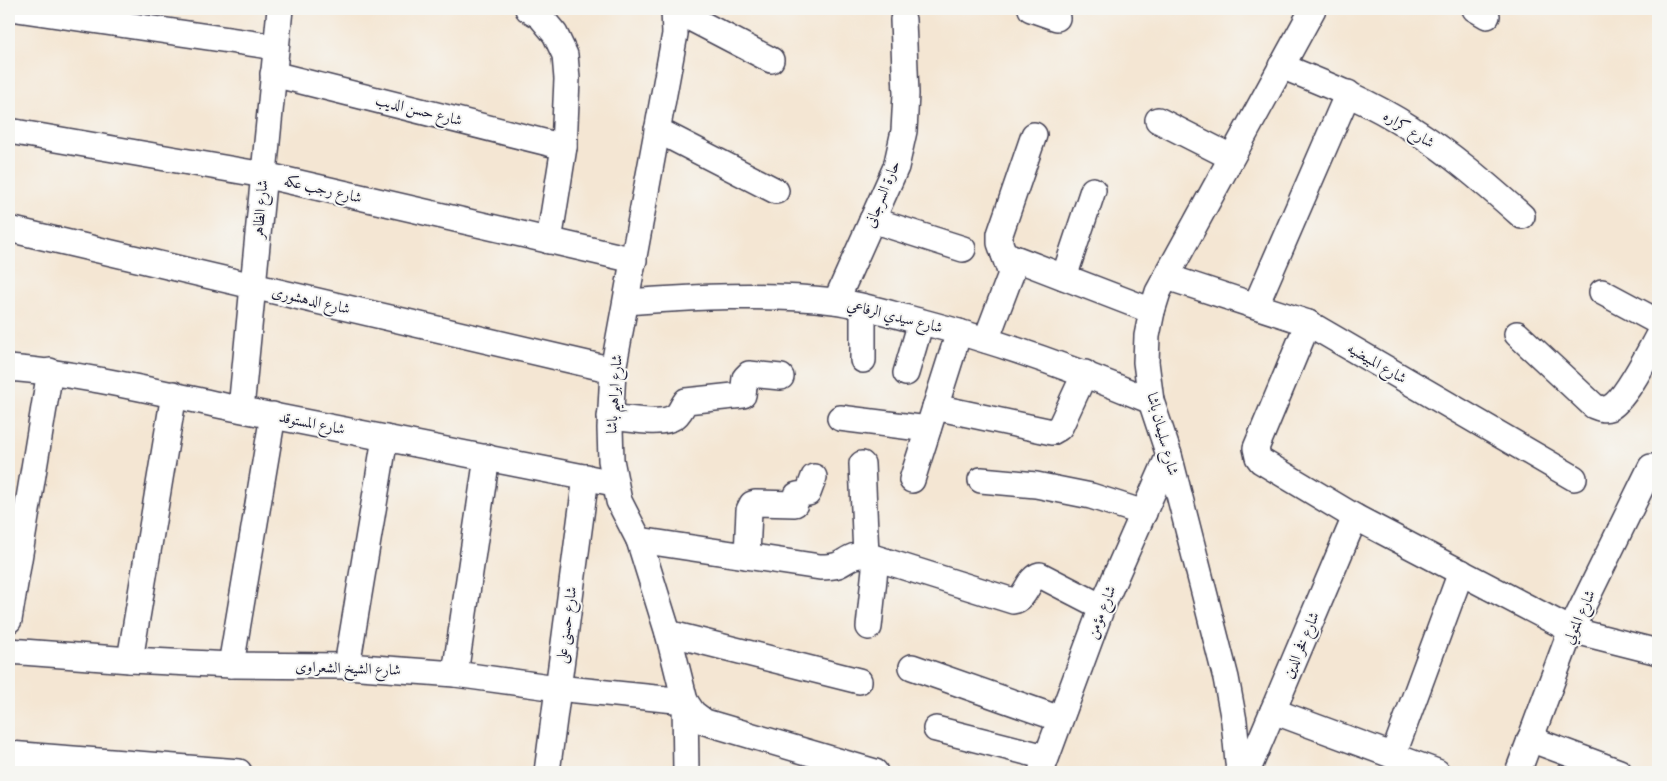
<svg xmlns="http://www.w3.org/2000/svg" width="1667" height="781" font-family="'IM FELL Great Primer',Amiri,serif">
  <rect width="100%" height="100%" fill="#f6f6f2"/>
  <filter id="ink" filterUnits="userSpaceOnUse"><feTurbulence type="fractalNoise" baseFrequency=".02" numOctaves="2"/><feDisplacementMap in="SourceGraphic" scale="10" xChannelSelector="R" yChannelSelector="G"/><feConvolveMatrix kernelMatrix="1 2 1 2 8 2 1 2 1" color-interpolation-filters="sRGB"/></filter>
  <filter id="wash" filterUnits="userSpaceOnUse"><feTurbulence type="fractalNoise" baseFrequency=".0096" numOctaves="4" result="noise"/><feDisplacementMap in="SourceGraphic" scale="20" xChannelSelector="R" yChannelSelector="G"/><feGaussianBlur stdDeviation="1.12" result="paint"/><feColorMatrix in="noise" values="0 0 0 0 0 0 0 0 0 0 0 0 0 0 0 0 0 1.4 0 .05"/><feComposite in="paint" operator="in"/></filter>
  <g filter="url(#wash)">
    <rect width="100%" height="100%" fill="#f4e6d3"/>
  </g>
  <g filter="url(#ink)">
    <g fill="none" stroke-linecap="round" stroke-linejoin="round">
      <defs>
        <g id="street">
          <polyline points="17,9 276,47"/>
          <polyline points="528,9 540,16 555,34 565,55 567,79 564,147 549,241"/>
          <polyline points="674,9 675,34 613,370 610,428 611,460 619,501 639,540 668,633 685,701 686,772"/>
          <polyline points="1031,9 1057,18"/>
          <polyline points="1475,9 1487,16"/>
          <polyline points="675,10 771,60"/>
          <path d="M1281,66C1326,84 1371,102 1412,129C1452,154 1487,185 1522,216"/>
          <polyline points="273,74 564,147"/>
          <polyline points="1158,120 1231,157"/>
          <polyline points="657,130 776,191"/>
          <polyline points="9,131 264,175 634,260"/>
          <polyline points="872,220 963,249"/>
          <polyline points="9,229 613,370"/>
          <polyline points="1004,254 1152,311"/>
          <polyline points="1064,277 1093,190"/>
          <polyline points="1167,277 1308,323 1574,478"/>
          <polyline points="1602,292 1658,322"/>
          <polyline points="836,301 896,167 904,131 906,94 903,20"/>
          <path d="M627,302C695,297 766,293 834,301C863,305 891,314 919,321C999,342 1075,369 1151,401"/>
          <polyline points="1256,305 1348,93"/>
          <polyline points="863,307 863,360"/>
          <polyline points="1308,323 1256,448 1258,457 1261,461 1355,517 1571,630 1658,652"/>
          <path d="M1517,334L1594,406C1599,408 1604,410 1609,408C1625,401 1649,352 1658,336"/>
          <polyline points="986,340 1011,274 1000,243 1000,234 1034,135"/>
          <path d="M9,368C88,374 165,394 243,410C367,434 491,458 614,483"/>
          <polyline points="906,373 921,322"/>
          <polyline points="935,407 1052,432 1059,428 1061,425 1085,373"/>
          <polyline points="241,409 280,9"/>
          <path d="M610,417C626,418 661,426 674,417C680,414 682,406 686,401L743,395L745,378L749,374L781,377"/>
          <polyline points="840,418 928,429"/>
          <polyline points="862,464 866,555"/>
          <polyline points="912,480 959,332"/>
          <polyline points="981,480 1036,485 1091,496 1144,513"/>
          <path d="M639,540L820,567C826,567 832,567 838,565C848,560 853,554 866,555L1013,601C1027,599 1027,578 1040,575L1102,607"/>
          <polyline points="747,556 749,510 752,504 755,503 795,504 797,495 808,493 814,477"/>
          <polyline points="9,620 50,371"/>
          <polyline points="869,627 876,559"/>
          <polyline points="668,633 859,681"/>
          <polyline points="9,651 130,660 231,665 347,666 455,674 557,688 685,701 693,713 705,722 875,772"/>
          <polyline points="130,660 174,394"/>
          <polyline points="231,665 273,415"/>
          <polyline points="347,666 385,438"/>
          <polyline points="912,667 1060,719"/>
          <polyline points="455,674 487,457"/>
          <polyline points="1273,711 1437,772"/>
          <polyline points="936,729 1046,757"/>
          <polyline points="1530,739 1619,772"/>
          <polyline points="9,754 239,772"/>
          <polyline points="1393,756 1461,572"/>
          <polyline points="547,772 586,477"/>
          <polyline points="1041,772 1102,607 1169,455"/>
          <polyline points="1239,772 1234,721 1226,678 1169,455 1151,401 1146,362 1147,336 1152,311 1158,292 1313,9"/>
          <polyline points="1247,772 1355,517"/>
          <polyline points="1518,772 1571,630 1651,467"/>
        </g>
      </defs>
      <!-- street casing -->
      <use href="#street" stroke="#423f52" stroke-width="28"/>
      <!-- street -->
      <use href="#street" stroke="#fff" stroke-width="25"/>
    </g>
  </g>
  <g text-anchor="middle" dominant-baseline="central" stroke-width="4" stroke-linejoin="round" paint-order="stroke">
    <!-- street labels -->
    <g font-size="15" fill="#22223b" stroke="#f6f6f2">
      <text transform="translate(419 110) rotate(14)">شارع حسن الديب</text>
      <text transform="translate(1409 129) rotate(32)">شارع كراره</text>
      <text transform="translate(323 189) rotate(13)">شارع رجب عكه</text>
      <text transform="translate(882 194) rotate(-68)">حارة السرجانى</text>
      <text transform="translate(260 209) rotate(-85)">شارع الظاهر</text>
      <text transform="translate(311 300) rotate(13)">شارع الدهشورى</text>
      <text transform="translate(895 316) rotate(14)">شارع سيدي الرفاعي</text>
      <text transform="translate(1377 363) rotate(30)">شارع المبيضيه</text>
      <text transform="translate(614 394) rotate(-86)">شارع ابراهيم باشا</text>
      <text transform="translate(312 423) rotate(11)">شارع المستوقد</text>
      <text transform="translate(1163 434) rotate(75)">شارع سليمان باشا</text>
      <text transform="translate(1101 612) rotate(-68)">شارع مؤمن</text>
      <text transform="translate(1579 617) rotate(-66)">شارع المتولي</text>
      <text transform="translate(566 625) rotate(-82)">شارع حسنى على</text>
      <text transform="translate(1301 645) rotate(-67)">شارع فخر الدين</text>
      <text transform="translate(348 668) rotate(2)">شارع الشيخ الشعراوى</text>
    </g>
  </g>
  <!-- margin -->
  <rect width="1667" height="781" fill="none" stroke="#f6f6f2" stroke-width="30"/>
</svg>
